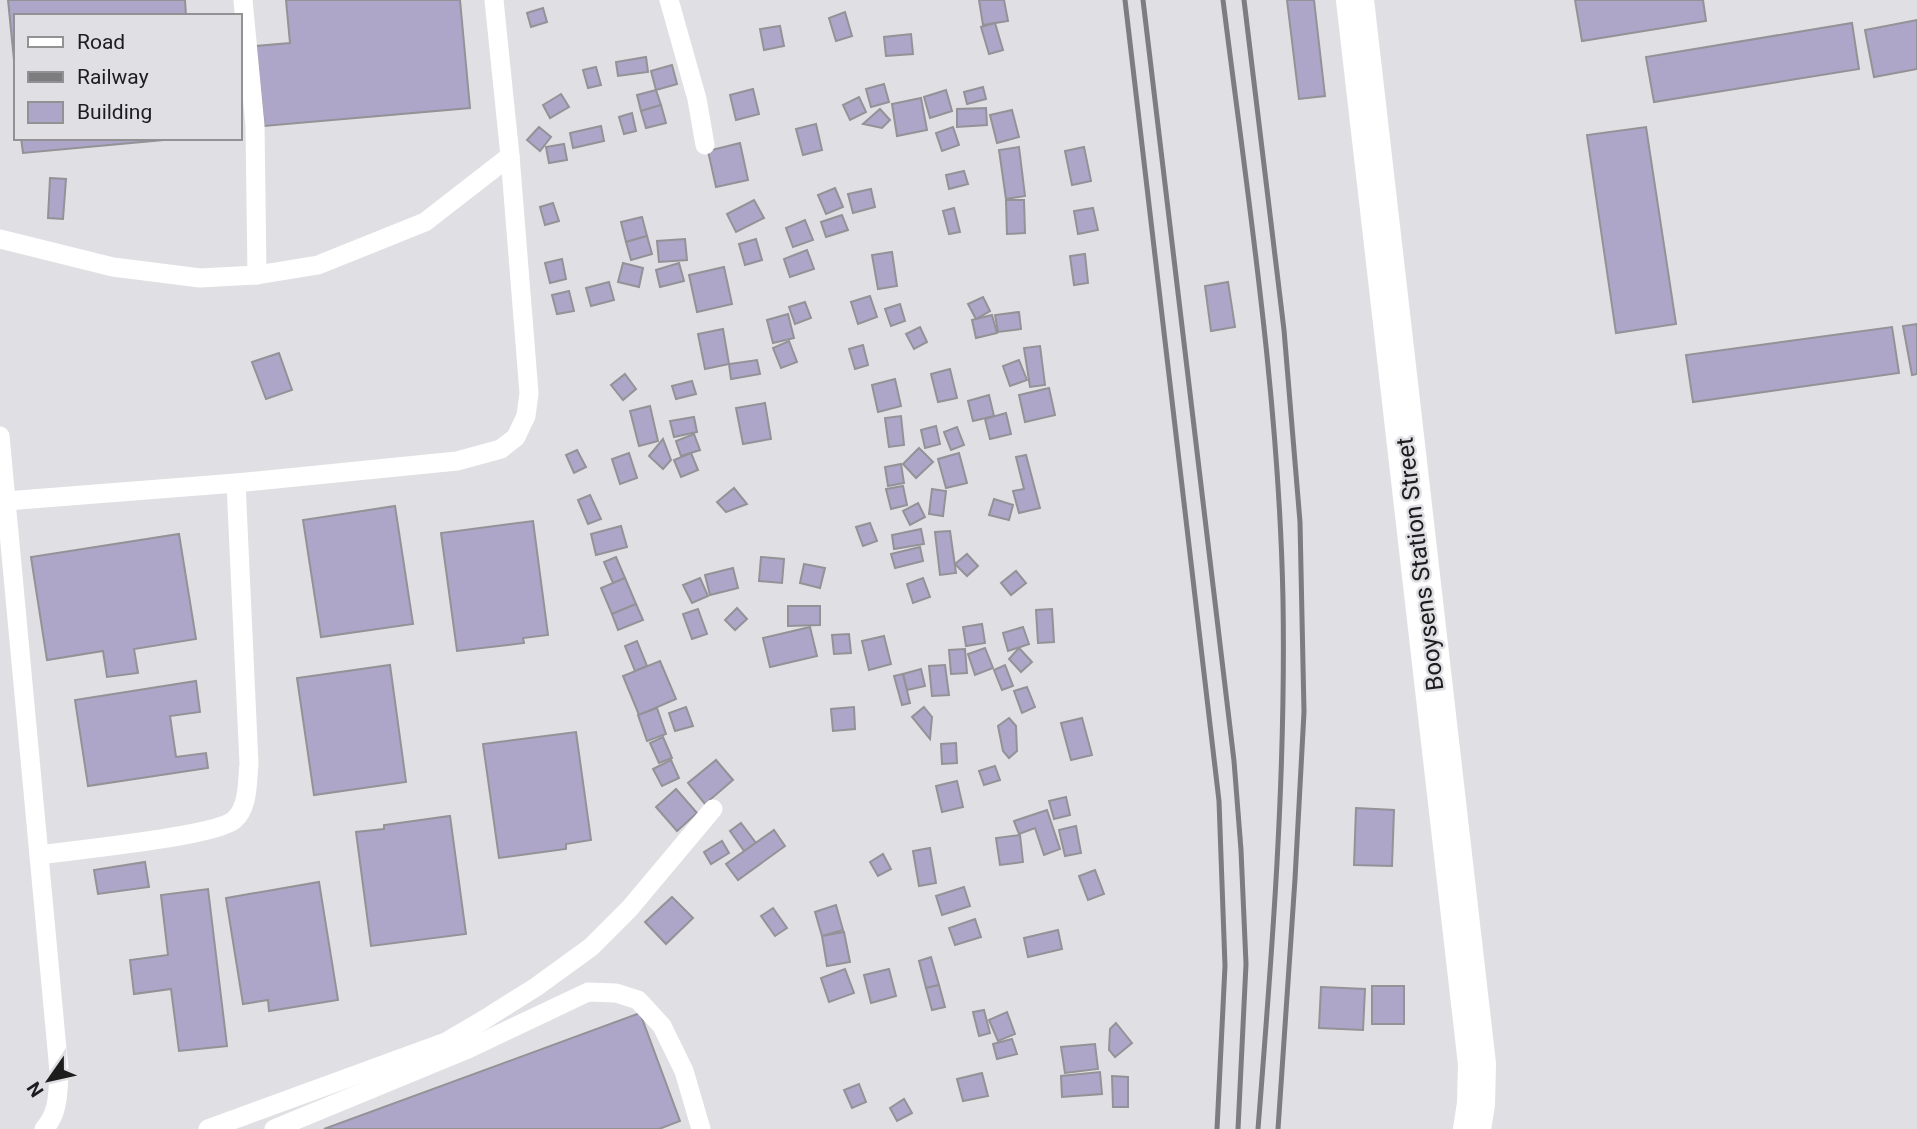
<svg xmlns="http://www.w3.org/2000/svg" width="1917" height="1129" font-family="Roboto,sans-serif">
  <rect width="100%" height="100%" fill="#e0dfe3"/>
  <!-- building -->
  <g fill="#aea6c9" stroke="#939296" stroke-width="2">
    <polygon points="8,0 185,0 186,16 16,16 16,80"/>
    <polygon points="286,0 460,0 470,108 264,126 256,46 290,43"/>
    <polygon points="979,0 1004,0 1008,21 983,25"/>
    <polygon points="1287,0 1314,0 1325,96 1299,99"/>
    <polygon points="1575,0 1703,0 1706,21 1582,41"/>
    <polygon points="543,8 547,22 531,27 527,13"/>
    <polygon points="845,12 852,36 836,41 829,18"/>
    <polygon points="1917,20 1917,69 1874,77 1865,30"/>
    <polygon points="995,23 1003,50 989,54 981,27"/>
    <polygon points="1852,23 1859,69 1654,102 1646,57"/>
    <polygon points="780,26 784,46 764,50 760,29"/>
    <polygon points="911,34 913,54 886,56 884,37"/>
    <polygon points="646,57 648,72 618,76 616,62"/>
    <polygon points="672,65 677,84 656,90 651,71"/>
    <polygon points="596,67 601,85 588,88 583,70"/>
    <polygon points="884,84 889,102 871,107 866,89"/>
    <polygon points="983,87 986,99 967,104 964,92"/>
    <polygon points="753,89 759,114 736,120 730,95"/>
    <polygon points="656,90 661,105 641,111 637,95"/>
    <polygon points="946,90 952,111 930,118 924,97"/>
    <polygon points="561,94 569,107 550,118 543,105"/>
    <polygon points="859,97 866,112 850,120 843,105"/>
    <polygon points="921,98 927,130 897,136 892,104"/>
    <polygon points="661,105 666,123 646,128 641,111"/>
    <polygon points="986,108 987,125 957,127 957,109"/>
    <polygon points="880,109 890,120 882,128 863,124"/>
    <polygon points="1012,110 1019,137 997,143 990,115"/>
    <polygon points="632,113 636,131 624,134 619,117"/>
    <polygon points="816,124 822,150 803,155 796,129"/>
    <polygon points="601,126 604,141 573,148 570,133"/>
    <polygon points="539,127 551,137 540,151 527,140"/>
    <polygon points="953,127 959,145 942,151 936,133"/>
    <polygon points="1646,127 1676,324 1616,333 1587,135"/>
    <polygon points="21,138 174,138 174,139 23,153"/>
    <polygon points="740,143 748,180 716,187 708,151"/>
    <polygon points="564,144 567,160 549,163 546,147"/>
    <polygon points="1019,147 1025,196 1006,199 999,150"/>
    <polygon points="1084,147 1091,181 1072,185 1065,151"/>
    <polygon points="964,171 968,184 949,189 946,175"/>
    <polygon points="50,178 66,179 63,219 48,218"/>
    <polygon points="835,188 843,207 826,214 818,195"/>
    <polygon points="871,189 875,207 853,213 848,194"/>
    <polygon points="754,200 764,218 736,232 727,214"/>
    <polygon points="1006,200 1024,200 1025,233 1007,234"/>
    <polygon points="553,203 559,221 545,225 540,207"/>
    <polygon points="954,208 960,232 949,234 943,211"/>
    <polygon points="1093,208 1098,230 1078,234 1074,211"/>
    <polygon points="842,215 848,230 826,237 821,222"/>
    <polygon points="642,217 647,236 626,242 621,222"/>
    <polygon points="805,220 813,240 793,247 786,228"/>
    <polygon points="647,236 652,254 631,260 626,242"/>
    <polygon points="685,239 687,260 659,262 657,241"/>
    <polygon points="756,239 762,260 745,265 739,244"/>
    <polygon points="807,250 814,269 790,277 784,259"/>
    <polygon points="892,252 897,286 878,289 872,255"/>
    <polygon points="1085,254 1088,283 1074,285 1070,256"/>
    <polygon points="562,259 566,279 550,283 545,263"/>
    <polygon points="623,263 643,268 639,287 618,282"/>
    <polygon points="679,263 684,281 660,287 656,270"/>
    <polygon points="724,267 732,304 697,312 689,275"/>
    <polygon points="609,282 614,300 591,306 586,288"/>
    <polygon points="1228,282 1235,327 1211,331 1205,286"/>
    <polygon points="569,291 574,311 557,314 552,295"/>
    <polygon points="870,296 877,317 858,324 851,302"/>
    <polygon points="983,297 990,311 976,319 968,304"/>
    <polygon points="805,302 811,318 795,324 789,307"/>
    <polygon points="900,304 905,321 891,326 885,309"/>
    <polygon points="1019,312 1021,329 998,332 995,315"/>
    <polygon points="788,314 794,338 773,343 767,320"/>
    <polygon points="992,315 997,333 976,338 972,320"/>
    <polygon points="1917,324 1917,374 1912,375 1903,326"/>
    <polygon points="920,327 927,342 914,349 906,334"/>
    <polygon points="1892,327 1899,373 1693,402 1686,355"/>
    <polygon points="723,329 729,364 705,369 698,334"/>
    <polygon points="789,341 797,362 781,368 773,348"/>
    <polygon points="863,345 868,365 855,369 849,349"/>
    <polygon points="1040,346 1045,385 1030,387 1024,348"/>
    <polygon points="279,353 292,390 266,399 252,362"/>
    <polygon points="757,360 760,374 731,379 729,364"/>
    <polygon points="1019,360 1027,380 1010,386 1003,366"/>
    <polygon points="950,369 957,398 938,402 931,374"/>
    <polygon points="625,374 636,389 623,400 611,385"/>
    <polygon points="895,379 901,406 878,412 872,385"/>
    <polygon points="692,381 696,394 676,399 672,386"/>
    <polygon points="1049,388 1055,415 1025,422 1019,395"/>
    <polygon points="989,395 994,416 973,421 968,401"/>
    <polygon points="765,403 771,439 743,444 736,408"/>
    <polygon points="650,406 658,441 639,446 630,411"/>
    <polygon points="1006,413 1011,434 990,439 985,419"/>
    <polygon points="901,416 904,445 889,447 885,418"/>
    <polygon points="694,417 697,432 674,437 670,421"/>
    <polygon points="936,426 940,444 925,448 921,430"/>
    <polygon points="957,427 964,445 951,450 944,432"/>
    <polygon points="694,434 700,450 681,456 676,441"/>
    <polygon points="663,439 671,460 663,469 649,456"/>
    <polygon points="919,448 933,462 916,478 903,464"/>
    <polygon points="577,450 586,467 574,473 566,455"/>
    <polygon points="629,453 637,478 620,484 612,459"/>
    <polygon points="691,453 698,470 681,477 674,460"/>
    <polygon points="959,453 967,483 946,488 938,459"/>
    <polygon points="1026,455 1040,508 1019,513 1013,491 1024,489 1016,457"/>
    <polygon points="901,464 904,483 888,486 885,467"/>
    <polygon points="903,486 907,505 891,509 886,489"/>
    <polygon points="734,488 747,504 726,512 717,502"/>
    <polygon points="932,489 946,491 943,516 929,514"/>
    <polygon points="590,495 601,519 588,524 578,500"/>
    <polygon points="994,499 1013,505 1009,520 989,515"/>
    <polygon points="918,503 925,517 910,525 903,511"/>
    <polygon points="395,506 413,624 321,637 303,520"/>
    <polygon points="533,521 548,635 523,638 524,643 457,651 441,533"/>
    <polygon points="870,523 877,541 863,546 856,527"/>
    <polygon points="621,526 627,547 596,555 591,534"/>
    <polygon points="921,529 924,544 894,549 892,535"/>
    <polygon points="950,531 956,573 940,575 935,532"/>
    <polygon points="179,534 196,639 134,649 138,673 107,677 103,651 47,660 31,557"/>
    <polygon points="920,547 923,561 895,568 891,554"/>
    <polygon points="967,554 978,566 967,576 955,564"/>
    <polygon points="616,557 625,578 613,583 604,562"/>
    <polygon points="761,557 784,559 782,583 759,581"/>
    <polygon points="804,564 825,568 820,588 800,583"/>
    <polygon points="733,568 738,588 710,595 705,575"/>
    <polygon points="1016,571 1026,583 1011,595 1001,583"/>
    <polygon points="625,578 636,604 612,614 601,588"/>
    <polygon points="700,578 708,596 692,603 683,585"/>
    <polygon points="923,578 930,597 913,603 907,584"/>
    <polygon points="636,604 643,620 618,630 612,614"/>
    <polygon points="788,606 820,606 820,625 788,626"/>
    <polygon points="737,608 747,619 735,630 725,620"/>
    <polygon points="698,609 707,634 692,639 683,614"/>
    <polygon points="1052,609 1054,642 1038,643 1036,610"/>
    <polygon points="982,624 985,643 966,646 963,627"/>
    <polygon points="810,627 817,656 770,667 763,638"/>
    <polygon points="1023,627 1029,644 1008,651 1003,633"/>
    <polygon points="849,634 851,653 834,654 832,635"/>
    <polygon points="884,636 891,664 869,670 862,641"/>
    <polygon points="637,641 647,666 635,671 625,646"/>
    <polygon points="985,648 993,668 975,675 968,654"/>
    <polygon points="1019,648 1032,662 1021,672 1009,659"/>
    <polygon points="965,649 967,673 951,674 949,650"/>
    <polygon points="660,661 676,699 639,715 623,676"/>
    <polygon points="390,665 406,782 314,795 297,678"/>
    <polygon points="945,665 949,695 932,696 929,666"/>
    <polygon points="1005,665 1013,686 1002,690 994,670"/>
    <polygon points="921,669 925,686 907,690 903,674"/>
    <polygon points="903,674 910,703 902,705 894,676"/>
    <polygon points="196,681 200,712 170,716 176,757 206,753 208,768 88,786 75,700"/>
    <polygon points="1027,687 1035,707 1022,713 1014,691"/>
    <polygon points="686,707 693,726 675,731 669,713"/>
    <polygon points="854,707 855,729 833,731 831,709"/>
    <polygon points="924,707 932,717 930,739 912,717"/>
    <polygon points="657,708 666,734 647,741 638,715"/>
    <polygon points="1009,718 1016,726 1017,751 1009,758 1003,751 998,726"/>
    <polygon points="1082,718 1092,755 1071,760 1061,723"/>
    <polygon points="576,732 591,840 566,844 566,849 499,858 483,744"/>
    <polygon points="663,737 672,758 659,763 650,743"/>
    <polygon points="956,743 957,763 942,764 941,744"/>
    <polygon points="671,760 679,778 662,786 653,769"/>
    <polygon points="716,760 733,780 705,804 688,783"/>
    <polygon points="995,766 1000,780 984,785 979,771"/>
    <polygon points="957,781 963,807 942,812 936,786"/>
    <polygon points="676,789 697,813 677,831 656,807"/>
    <polygon points="1066,797 1070,815 1054,819 1049,801"/>
    <polygon points="1356,808 1394,810 1392,866 1354,865"/>
    <polygon points="1047,810 1060,849 1044,855 1035,828 1019,834 1014,821"/>
    <polygon points="450,816 466,934 371,946 356,832 384,829 384,825"/>
    <polygon points="741,823 756,843 744,851 730,831"/>
    <polygon points="1076,826 1081,853 1065,856 1059,830"/>
    <polygon points="774,830 785,846 738,880 726,864"/>
    <polygon points="1020,835 1023,862 1000,865 996,838"/>
    <polygon points="722,841 729,853 711,864 704,852"/>
    <polygon points="930,848 936,883 919,886 913,851"/>
    <polygon points="883,854 891,869 878,876 870,862"/>
    <polygon points="145,862 149,887 98,894 94,870"/>
    <polygon points="1095,870 1104,894 1088,900 1079,876"/>
    <polygon points="319,882 338,1000 269,1011 268,1000 243,1004 226,898"/>
    <polygon points="964,887 970,906 942,915 936,896"/>
    <polygon points="208,889 227,1046 179,1051 171,989 134,994 130,960 168,955 161,895"/>
    <polygon points="672,897 693,918 666,944 645,922"/>
    <polygon points="836,905 843,930 822,936 815,912"/>
    <polygon points="773,908 787,928 775,936 761,916"/>
    <polygon points="975,919 981,937 955,945 949,928"/>
    <polygon points="1058,930 1062,949 1028,957 1024,938"/>
    <polygon points="844,932 850,962 827,966 822,936"/>
    <polygon points="931,957 939,985 926,988 919,961"/>
    <polygon points="845,969 854,993 829,1002 821,978"/>
    <polygon points="889,969 896,996 871,1003 864,975"/>
    <polygon points="939,985 945,1007 932,1010 926,988"/>
    <rect x="1372" y="986" width="32" height="38"/>
    <polygon points="1321,987 1365,989 1363,1030 1319,1028"/>
    <polygon points="984,1010 990,1033 979,1036 973,1012"/>
    <polygon points="1007,1012 1015,1034 998,1041 989,1020"/>
    <polygon points="640,1013 680,1121 659,1129 324,1129"/>
    <polygon points="1116,1023 1132,1043 1115,1057 1109,1050 1110,1029"/>
    <polygon points="1012,1039 1017,1054 997,1059 993,1044"/>
    <polygon points="1095,1044 1098,1069 1065,1073 1061,1047"/>
    <polygon points="1100,1072 1102,1094 1062,1097 1061,1076"/>
    <polygon points="982,1073 988,1096 963,1101 957,1079"/>
    <polygon points="1112,1076 1128,1077 1128,1107 1113,1107"/>
    <polygon points="859,1084 866,1102 852,1108 844,1090"/>
    <polygon points="904,1099 912,1113 897,1121 890,1108"/>
  </g>
  <g fill="none" stroke-linecap="round" stroke-linejoin="round">
    <!-- lane -->
    <g stroke="#fff" stroke-width="19">
      <polyline points="243,0 255,125 257,275"/>
      <polyline points="669,0 697,99 705,145"/>
      <polyline points="0,239 113,267 200,278 257,275 318,265 425,222 510,156"/>
      <path d="M0,436L59,1071C58,1091 59,1113 44,1129"/>
      <polyline points="6,501 236,483 457,461 501,449 516,437 526,416 529,393 510,156 494,0"/>
      <path d="M39,855C73,850 214,837 234,820C249,807 247,781 249,764L236,483"/>
      <polyline points="208,1129 446,1042 485,1019 536,987 591,947 630,908 713,809"/>
      <polyline points="274,1129 468,1049 588,992 616,993 638,1000 662,1026 684,1071 701,1129"/>
    </g>
    <!-- street -->
    <polyline stroke="#fff" stroke-width="38" points="1355,0 1477,1064 1476,1104 1472,1129"/>
    <!-- rail -->
    <g stroke="#7d7c7f" stroke-width="5">
      <polyline points="1125,0 1219,801 1225,966 1217,1129"/>
      <polyline points="1143,0 1234,761 1241,850 1246,964 1238,1129"/>
      <path d="M1223,0C1248,199 1279,399 1283,600C1286,777 1272,953 1258,1129"/>
      <polyline points="1244,0 1284,330 1300,522 1304,712 1295,879 1278,1129"/>
    </g>
  </g>
  <g text-anchor="middle" dominant-baseline="central" stroke-width="5" stroke-linejoin="round" paint-order="stroke">
    <!-- street labels -->
    <g font-size="24" fill="#1d1d1e" stroke="#e0dfe3">
      <text transform="translate(1420 564) rotate(-97)">Booysens Station Street</text>
    </g>
  </g>
  <!-- legend -->
  <rect x="14" y="14" width="228" height="126" fill="#e0dfe3" stroke="#929194" stroke-width="2"/>
  <rect x="28" y="37" width="35" height="10" fill="#ffffff" stroke="#929194" stroke-width="2"/>
  <text x="77" y="49" font-size="21" fill="#1d1d1e">Road</text>
  <rect x="28" y="72" width="35" height="10" fill="#7d7c7f" stroke="#929194" stroke-width="2"/>
  <text x="77" y="84" font-size="21" fill="#1d1d1e">Railway</text>
  <rect x="28" y="102" width="35" height="21" fill="#aea6c9" stroke="#929194" stroke-width="2"/>
  <text x="77" y="119" font-size="21" fill="#1d1d1e">Building</text>
  <!-- north arrow -->
  <g transform="translate(49 1080) rotate(236)" stroke="#e0dfe3" stroke-width="5" paint-order="stroke">
  <path d="M0-5L12 26L0 18L-12 26Z" fill="#1d1d1e"/>
  <text y="-10" font-size="19" font-weight="bold" text-anchor="middle" fill="#1d1d1e">N</text>
  </g>
</svg>
